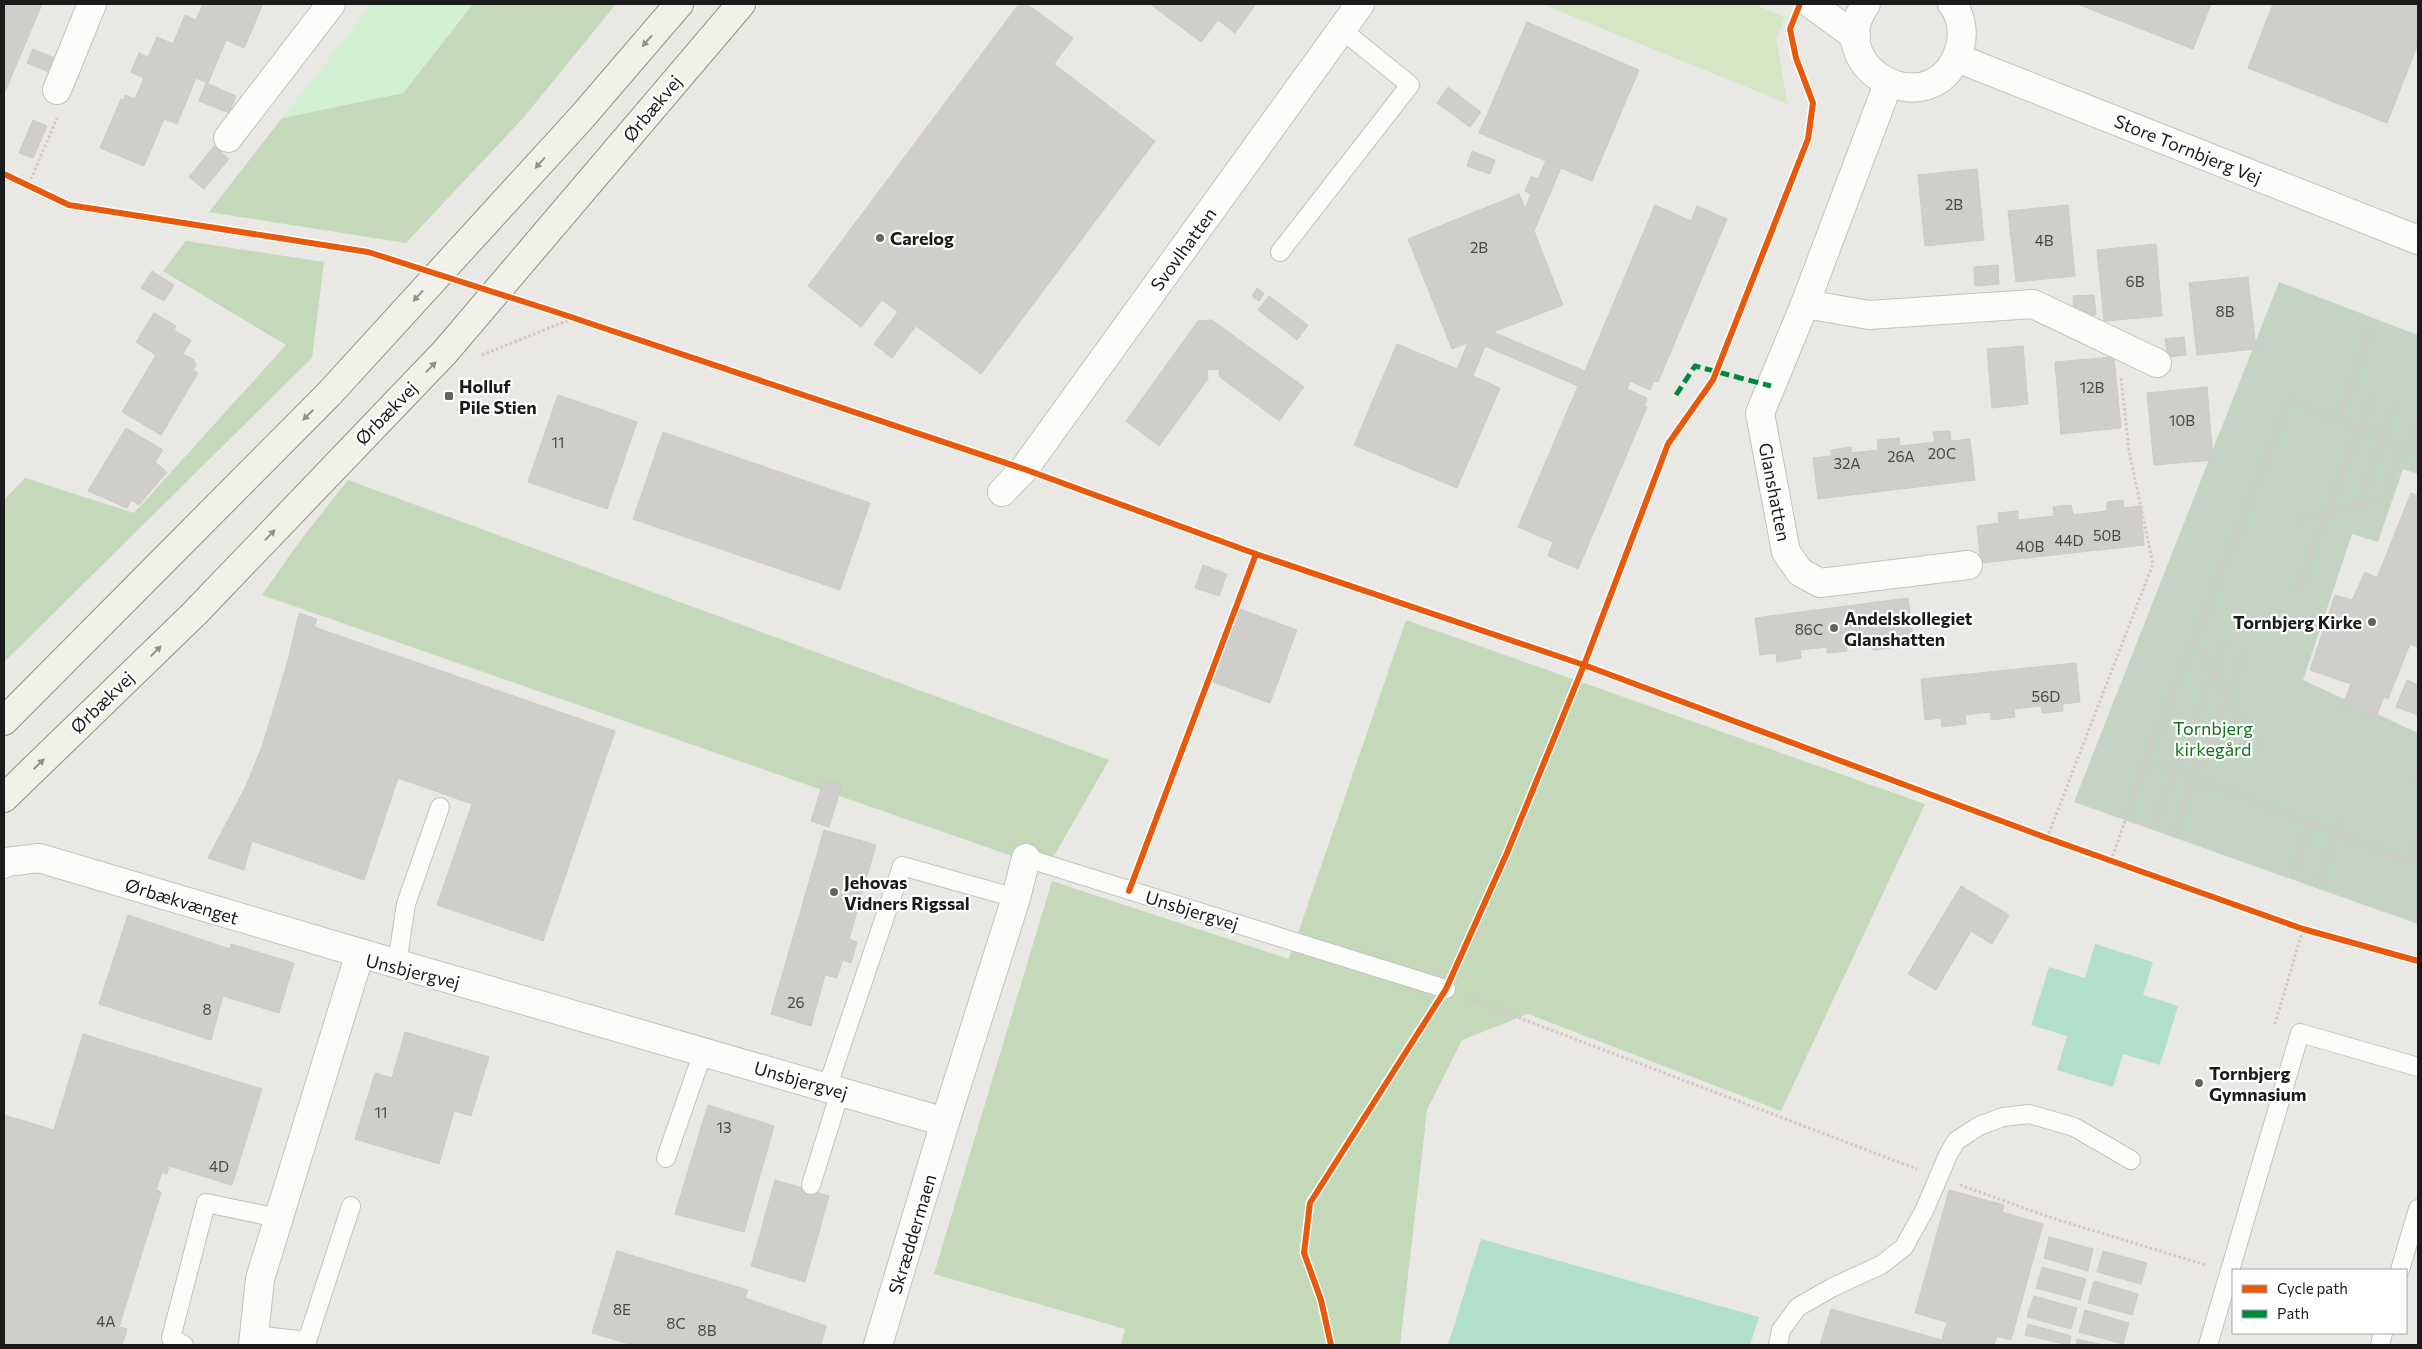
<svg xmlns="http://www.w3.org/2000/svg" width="2422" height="1349" font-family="Commissioner,sans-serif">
  <rect width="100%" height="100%" fill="#e9e8e4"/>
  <!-- grass -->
  <polygon fill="#d5e6c4" points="1542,4 1754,4 1785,17 1776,40 1788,104"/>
  <!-- forest -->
  <g fill="#c4d8ba">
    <polygon points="473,4 616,4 524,117 406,243 209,212 282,118 403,93"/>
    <polygon points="186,241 324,262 312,358 4,662 4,500 25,478 134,513 286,345 163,271"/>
    <polygon points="348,480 1109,760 1047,868 262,595 300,541"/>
    <polygon points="1406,620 1925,804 1781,1111 1528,1014 1462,1040 1427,1110 1400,1345 1121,1345 1125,1329 934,1274 1052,881 1289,959"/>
  </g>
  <!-- cemetery -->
  <polygon fill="#c3d4c4" points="2279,282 2418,335 2418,474 2403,469 2378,542 2352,534 2303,680 2418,733 2418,924 2074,802"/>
  <!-- park -->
  <polygon fill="#d2f0d2" points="372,4 473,4 403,93 282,118"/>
  <!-- pitch -->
  <g fill="#b0dfcc">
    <polygon points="2095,944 2153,962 2143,995 2178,1006 2160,1065 2123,1054 2113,1087 2057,1070 2067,1036 2031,1025 2049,967 2085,978"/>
    <polygon points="1481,1239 1759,1317 1750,1345 1448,1345"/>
  </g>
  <!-- building -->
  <g fill="#d0cecb" stroke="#cccac6">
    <polygon points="4,4 42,4 4,94"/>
    <polygon points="203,4 263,4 244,48 226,40 208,83 196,78 177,124 164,119 144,166 100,148 121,99 124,100 125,95 135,99 144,78 131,72 139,53 148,57 157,37 173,44 185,15 196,20"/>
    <polygon points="1019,4 1027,4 1073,38 1054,64 1155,141 981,374 916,326 892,358 874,344 898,312 882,300 861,327 808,286"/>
    <polygon points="1150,4 1256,4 1235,33 1218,20 1201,42"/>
    <polygon points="2077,4 2211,4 2193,49"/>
    <polygon points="2273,4 2418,4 2418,44 2387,123 2248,68"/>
    <polygon points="1527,22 1639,70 1592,181 1561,168 1534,231 1563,305 1493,332 1585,371 1655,205 1691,221 1697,206 1727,219 1658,382 1654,381 1650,390 1630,381 1627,389 1647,398 1644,406 1647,407 1578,569 1548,556 1553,542 1518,527 1578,386 1485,346 1473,376 1500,388 1457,488 1354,445 1397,344 1457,369 1468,343 1452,349 1408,239 1519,194 1525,209 1531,194 1525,191 1531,176 1538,179 1546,161 1479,133"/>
    <polygon points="33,49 57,59 51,73 27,63"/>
    <polygon points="206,83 236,96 229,113 199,101"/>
    <polygon points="1448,87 1481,112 1470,127 1437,103"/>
    <polygon points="33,120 47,126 33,158 19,153"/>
    <polygon points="214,146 229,159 204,189 189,177"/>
    <polygon points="1472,151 1495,160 1490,174 1467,166"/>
    <polygon points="1977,169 1984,240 1925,246 1918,175"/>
    <polygon points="2068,205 2075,276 2016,282 2008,211"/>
    <polygon points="2156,244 2162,316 2104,321 2097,250"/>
    <polygon points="1998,265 1999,284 1975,286 1974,267"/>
    <polygon points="152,271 174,285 164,301 141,288"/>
    <polygon points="2248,277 2256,349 2197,355 2189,283"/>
    <polygon points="1257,288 1264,294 1259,301 1252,296"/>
    <polygon points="2094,295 2096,315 2074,317 2073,296"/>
    <polygon points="1269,296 1308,325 1297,340 1258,310"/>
    <polygon points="154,313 176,326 174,330 191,340 183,354 193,359 196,365 193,370 198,373 161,435 122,412 156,355 136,342"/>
    <polygon points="1212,320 1304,387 1279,421 1220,377 1219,369 1207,370 1208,379 1159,446 1126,421 1198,321"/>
    <polygon points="2184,337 2186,355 2168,357 2165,339"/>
    <polygon points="2023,346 2028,404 1992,408 1987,349"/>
    <polygon points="2114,357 2121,428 2061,434 2055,362"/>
    <polygon points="2207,387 2213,460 2154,465 2147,393"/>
    <polygon points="558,395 637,422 607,509 528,482"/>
    <polygon points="126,428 163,450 155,462 167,472 139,505 131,500 127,508 88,491"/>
    <polygon points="1950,431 1951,441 1970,439 1975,480 1818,499 1813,458 1831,456 1831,450 1851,447 1851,453 1878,450 1877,440 1899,438 1900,446 1935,442 1933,432"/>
    <polygon points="663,432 870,503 840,590 633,519"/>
    <polygon points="2411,493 2418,496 2418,647 2410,644 2388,699 2384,697 2376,717 2343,704 2351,684 2310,670 2335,595 2352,600 2365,572 2377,578"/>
    <polygon points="2123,500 2124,508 2141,506 2144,545 1981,563 1977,526 1999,523 1998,513 2018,511 2018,520 2054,516 2053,507 2071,505 2073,515 2107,511 2107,502"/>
    <polygon points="1203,565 1227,574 1219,596 1195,588"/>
    <polygon points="1908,598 1913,638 1897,640 1898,647 1873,650 1871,640 1846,643 1847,651 1827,653 1827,647 1800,650 1801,658 1777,662 1776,653 1760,655 1755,618"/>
    <polygon points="1240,609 1297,630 1270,703 1213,682"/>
    <polygon points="299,613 317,619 314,627 615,731 543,941 437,905 472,804 398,778 364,880 252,841 244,870 208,858 246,786 263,744 289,657"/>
    <polygon points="2076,663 2080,702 2063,704 2063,711 2042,713 2041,706 2014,709 2015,717 1991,720 1990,712 1965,715 1966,724 1942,727 1941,718 1925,720 1921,679"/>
    <polygon points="2407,680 2418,685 2418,715 2396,707"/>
    <polygon points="824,780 842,785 829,827 811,821"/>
    <polygon points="824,830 876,845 849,939 857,942 851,963 843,960 837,978 825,975 811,1026 771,1014"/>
    <polygon points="1961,886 2009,915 1992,944 1971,931 1936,990 1908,974"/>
    <polygon points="128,915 230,949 231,944 294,963 279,1013 223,996 211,1040 99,1004"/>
    <polygon points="405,1032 489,1057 471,1116 454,1111 439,1164 355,1139 375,1073 392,1078"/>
    <polygon points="83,1034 262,1089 232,1185 169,1166 167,1174 162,1172 156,1190 161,1192 119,1327 127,1329 122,1345 4,1345 4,1115 54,1130"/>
    <polygon points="708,1105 774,1126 744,1232 675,1214"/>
    <polygon points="775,1180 829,1196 805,1282 751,1266"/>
    <polygon points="1949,1190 2004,1205 2002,1212 2043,1224 2011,1340 1997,1336 1994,1345 1820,1345 1831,1309 1942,1340 1947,1322 1915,1313"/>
    <polygon points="2049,1237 2093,1249 2088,1271 2044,1258"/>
    <polygon points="617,1251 748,1290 745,1298 826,1326 821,1345 633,1345 592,1333"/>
    <polygon points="2103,1251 2147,1263 2141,1284 2097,1272"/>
    <polygon points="2042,1267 2086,1279 2080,1300 2036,1288"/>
    <polygon points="2094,1281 2138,1294 2132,1315 2088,1303"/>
    <polygon points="2034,1296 2077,1308 2071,1329 2027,1317"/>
    <polygon points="2085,1310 2129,1323 2123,1344 2079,1332"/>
    <polygon points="2028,1324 2071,1336 2069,1345 2025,1335"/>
    <polygon points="2077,1339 2103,1345 2076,1345"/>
  </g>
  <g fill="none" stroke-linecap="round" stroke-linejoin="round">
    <defs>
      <g id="service">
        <polyline points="1280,252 1410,85 1341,29"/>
        <polyline points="1026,858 1446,989"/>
        <polyline points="397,964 406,904 440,807"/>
        <polyline points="827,1088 902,866 1016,898"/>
        <polyline points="666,1158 703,1052"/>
        <polyline points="811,1185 840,1092"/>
        <polyline points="2400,1270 2418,1209"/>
        <polyline points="254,1335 307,1341 351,1206"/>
        <polyline points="184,1345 171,1338 206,1203 278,1218"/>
        <polyline points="1778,1345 1781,1330 1798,1307 1833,1287 1881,1265 1904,1247 1924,1211 1948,1155 1956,1141 1979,1126 2003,1117 2029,1114 2074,1127 2131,1160"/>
        <polyline points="2208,1345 2300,1033 2418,1067"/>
        <polyline points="2380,1345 2383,1333"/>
      </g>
      <g id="minor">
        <polyline points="1888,84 1805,304 1760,413 1786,552 1800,572 1820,583 1968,565"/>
        <polyline points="57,90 92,4"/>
        <polyline points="228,138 331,4"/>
        <polyline points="1805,304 1869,315 2033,304 2157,363"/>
        <polyline points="1002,492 1024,469 1360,4"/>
        <polyline points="4,864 6,862 39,858 360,953"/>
        <polyline points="253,1345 260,1279 360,953 945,1122"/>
        <polyline points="878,1345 945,1122 1016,898 1026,858"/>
      </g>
      <g id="tertiary">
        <polyline points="1811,4 1856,37"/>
        <path d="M1866,4C1819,70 1937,130 1960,47C1964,33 1961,15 1952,4"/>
        <polyline points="1957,58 2418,240"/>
      </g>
      <g id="secondary">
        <polyline points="4,721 329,394 582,117 679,4"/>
        <polyline points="4,798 195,613 445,352 741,4"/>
      </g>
    </defs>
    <!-- service casing -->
    <use href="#service" stroke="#c2c2c0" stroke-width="20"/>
    <!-- minor casing -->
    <use href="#minor" stroke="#c2c2c0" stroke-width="30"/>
    <!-- tertiary casing -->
    <use href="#tertiary" stroke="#c2c2c0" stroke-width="30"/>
    <!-- secondary casing -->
    <use href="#secondary" stroke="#90927e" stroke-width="30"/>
    <!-- path -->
    <g stroke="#d5c7c5" stroke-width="3" stroke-dasharray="2.5 2.5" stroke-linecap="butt">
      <polyline points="29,184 57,118"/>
      <polyline points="482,355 574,318"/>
      <polyline points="2338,420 2370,332"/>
      <polyline points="2410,449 2418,428"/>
      <polyline points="2359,504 2394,406"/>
      <polyline points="2300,519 2384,498 2403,446"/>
      <polyline points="2297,592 2371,398"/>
      <polyline points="2194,641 2260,745"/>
      <polyline points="2146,760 2411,862 2418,841"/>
      <polyline points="2416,777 2418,778"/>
      <polyline points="2154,823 2225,642"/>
      <polyline points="2174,833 2246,650"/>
      <polyline points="2047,838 2153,564 2129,451 2121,378"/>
      <polyline points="2111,861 2146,760 2290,400 2418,453"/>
      <polyline points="2292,875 2311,824"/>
      <polyline points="2317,886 2342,820"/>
      <polyline points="1467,998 1917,1169"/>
      <polyline points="2275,1024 2303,929"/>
      <polyline points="1960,1185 2052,1218 2206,1265"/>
    </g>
    <!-- service -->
    <use href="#service" stroke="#fcfcfb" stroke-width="18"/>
    <!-- minor -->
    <use href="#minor" stroke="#fcfcfb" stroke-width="28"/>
    <!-- tertiary -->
    <use href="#tertiary" stroke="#fcfcfb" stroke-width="28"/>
    <!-- secondary -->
    <use href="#secondary" stroke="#f1f1e9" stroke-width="28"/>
    <!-- quiet -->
    <polyline stroke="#00873e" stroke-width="5" stroke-dasharray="10 5" stroke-linecap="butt" points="1676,395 1695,366 1771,386"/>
    <defs>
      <g id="cycleway">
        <polyline points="4,174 69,205 368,252 556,312 1024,469 1256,554 1584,665 2047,838 2303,929 2418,961"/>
        <polyline points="1129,891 1256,554"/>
        <polyline points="1331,1345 1321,1300 1304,1253 1310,1203 1446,989 1507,853 1584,665 1668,444 1713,380 1808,139 1813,103 1796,58 1790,29 1800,4"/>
      </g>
    </defs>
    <!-- cycleway casing -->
    <use href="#cycleway" stroke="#fff" stroke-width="9"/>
    <!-- cycleway -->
    <use href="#cycleway" stroke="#e8590c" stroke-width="6"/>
  </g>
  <!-- one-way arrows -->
  <defs><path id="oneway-solid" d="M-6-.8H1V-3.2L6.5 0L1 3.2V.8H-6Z" transform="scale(1.25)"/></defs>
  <g fill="#91918c">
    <use href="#oneway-solid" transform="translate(647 41) rotate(131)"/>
    <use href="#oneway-solid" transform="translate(540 163) rotate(132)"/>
    <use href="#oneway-solid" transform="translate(418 296) rotate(132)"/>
    <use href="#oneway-solid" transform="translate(431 367) rotate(-46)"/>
    <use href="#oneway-solid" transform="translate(308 415) rotate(135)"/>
    <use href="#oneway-solid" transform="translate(270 535) rotate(-46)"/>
    <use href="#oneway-solid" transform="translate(156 651) rotate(-44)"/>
    <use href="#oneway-solid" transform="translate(39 764) rotate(-44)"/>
  </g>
  <!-- markers -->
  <g fill="#636361" stroke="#fff" stroke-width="2">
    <circle cx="880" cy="238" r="5"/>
    <rect x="444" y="391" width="10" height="10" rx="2.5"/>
    <circle cx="2372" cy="622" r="5"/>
    <circle cx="1834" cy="628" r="5"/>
    <circle cx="834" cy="892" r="5"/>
    <circle cx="2199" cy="1083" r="5"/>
  </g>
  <g text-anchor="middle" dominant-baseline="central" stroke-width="4.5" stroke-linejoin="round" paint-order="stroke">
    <!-- number labels -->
    <g font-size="15" fill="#484847">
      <text x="1954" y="204">2B</text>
      <text x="2044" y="240">4B</text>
      <text x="1479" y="247">2B</text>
      <text x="2135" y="281">6B</text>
      <text x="2225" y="311">8B</text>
      <text x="2092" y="387">12B</text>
      <text x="2182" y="420">10B</text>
      <text x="558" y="442">11</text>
      <text x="1942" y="453">20C</text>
      <text x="1901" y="456">26A</text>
      <text x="1847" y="463">32A</text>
      <text x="2107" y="535">50B</text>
      <text x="2069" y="540">44D</text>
      <text x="2030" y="546">40B</text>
      <text x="1809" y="629">86C</text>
      <text x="2046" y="696">56D</text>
      <text x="796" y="1002">26</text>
      <text x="207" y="1009">8</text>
      <text x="381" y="1112">11</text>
      <text x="724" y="1127">13</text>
      <text x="219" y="1166">4D</text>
      <text x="622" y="1309">8E</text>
      <text x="106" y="1321">4A</text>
      <text x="676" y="1323">8C</text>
      <text x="707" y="1330">8B</text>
    </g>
    <!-- street labels -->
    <g font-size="18" fill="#1b1b1b" stroke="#fff">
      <text transform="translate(652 108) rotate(-50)">Ørbækvej</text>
      <text transform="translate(2188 149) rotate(22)">Store Tornbjerg Vej</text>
      <text transform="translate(1183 249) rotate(-54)">Svovlhatten</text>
      <text transform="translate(386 413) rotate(-46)">Ørbækvej</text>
      <text transform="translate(1775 492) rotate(79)">Glanshatten</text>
      <text transform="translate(102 702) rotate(-44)">Ørbækvej</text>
      <text transform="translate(182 901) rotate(17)">Ørbækvænget</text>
      <text transform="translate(1192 910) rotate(17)">Unsbjergvej</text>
      <text transform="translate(413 971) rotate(14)">Unsbjergvej</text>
      <text transform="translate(801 1080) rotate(16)">Unsbjergvej</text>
      <text transform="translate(912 1234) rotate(-73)">Skræddermaen</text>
    </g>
    <!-- poi labels -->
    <g font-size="18" font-weight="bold" fill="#1b1b1b" stroke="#fff" text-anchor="start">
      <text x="890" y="238">Carelog</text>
      <text x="459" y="386">Holluf<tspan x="459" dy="21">Pile Stien</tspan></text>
      <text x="1844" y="618">Andelskollegiet<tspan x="1844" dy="21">Glanshatten</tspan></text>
      <text x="2362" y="622" text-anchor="end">Tornbjerg Kirke</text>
      <text x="844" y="882">Jehovas<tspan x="844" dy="21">Vidners Rigssal</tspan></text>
      <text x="2209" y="1073">Tornbjerg<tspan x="2209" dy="21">Gymnasium</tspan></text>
    </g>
    <!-- park labels -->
    <g font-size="18" fill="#11721a" stroke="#fff">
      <text x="2213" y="728">Tornbjerg<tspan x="2213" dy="21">kirkegård</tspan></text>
    </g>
  </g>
  <!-- border -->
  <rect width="2422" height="1349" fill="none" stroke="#1b1b1b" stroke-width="10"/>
  <!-- legend -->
  <rect x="2232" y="1269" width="175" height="65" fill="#ffffff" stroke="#a4a4a4"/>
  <rect x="2242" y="1285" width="25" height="8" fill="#e8590c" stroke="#a4a4a4"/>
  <text x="2277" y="1294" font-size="15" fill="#1b1b1b">Cycle path</text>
  <rect x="2242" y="1310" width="25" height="8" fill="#00873e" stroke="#a4a4a4"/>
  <text x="2277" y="1319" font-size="15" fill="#1b1b1b">Path</text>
</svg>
